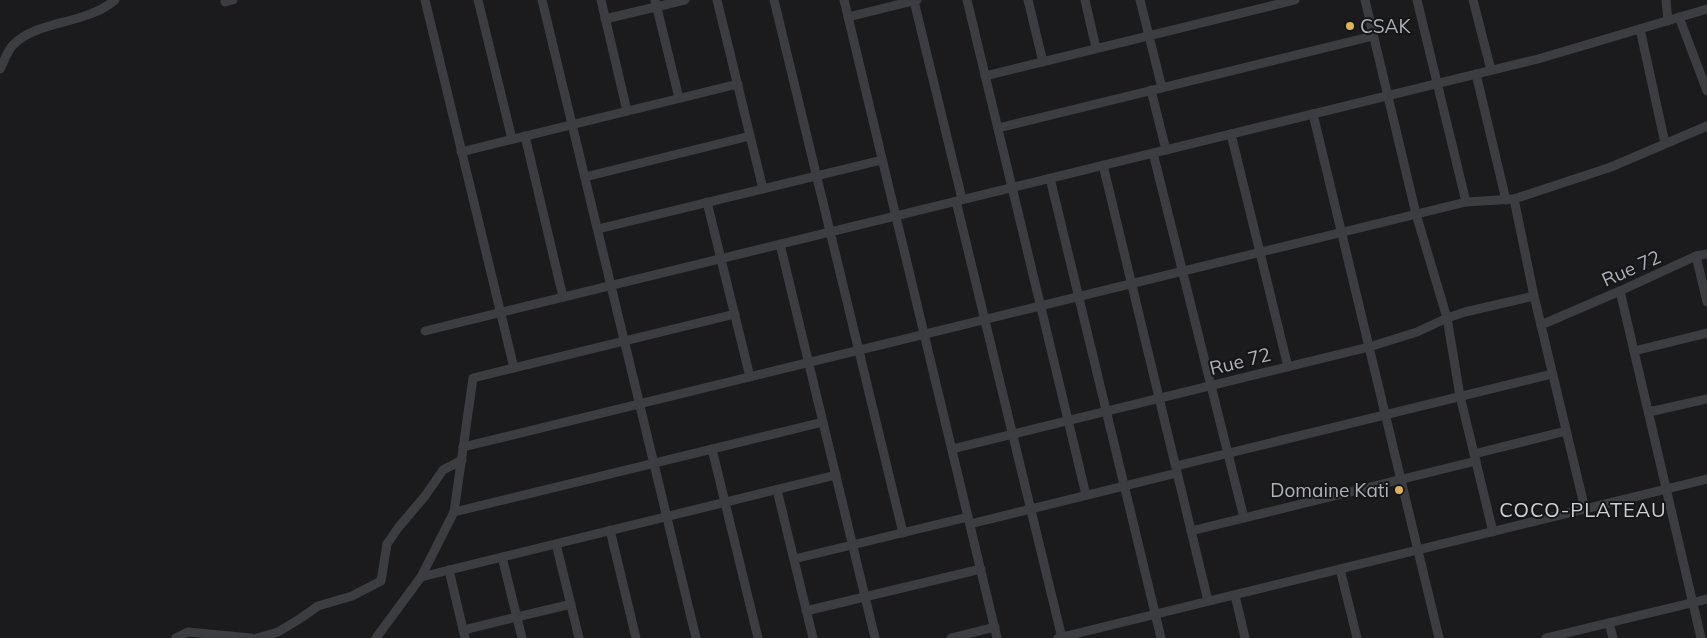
<svg xmlns="http://www.w3.org/2000/svg" width="1707" height="638" font-family="Mulish,sans-serif">
  <rect width="100%" height="100%" fill="#1b1b1d"/>
  <g fill="none" stroke-linecap="round" stroke-linejoin="round">
    <!-- minor -->
    <g stroke="#3c3d41" stroke-width="9">
      <polyline points="425,0 514,368"/>
      <polyline points="478,0 512,139"/>
      <polyline points="542,0 696,638"/>
      <polyline points="601,0 627,111"/>
      <polyline points="655,0 679,98"/>
      <polyline points="717,0 763,189"/>
      <polyline points="774,0 903,533"/>
      <polyline points="844,0 997,638"/>
      <polyline points="967,0 1086,495"/>
      <polyline points="1028,0 1043,62"/>
      <polyline points="1085,0 1096,48"/>
      <polyline points="1140,0 1162,88"/>
      <polyline points="1365,0 1416,214 1447,318 1460,396 1493,532"/>
      <polyline points="1417,0 1466,202"/>
      <polyline points="1473,0 1491,70"/>
      <polyline points="1666,0 1668,21"/>
      <polyline points="914,1 962,199"/>
      <polyline points="225,2 233,0"/>
      <polyline points="848,17 917,0"/>
      <polyline points="1679,17 1707,91"/>
      <polyline points="605,19 685,0"/>
      <polyline points="1640,29 1665,143"/>
      <path d="M0,69C4,62 7,51 13,45C37,20 86,25 115,0"/>
      <polyline points="1476,74 1506,200"/>
      <polyline points="985,76 1295,0"/>
      <polyline points="1151,90 1166,150"/>
      <polyline points="1313,114 1439,638"/>
      <polyline points="998,128 1373,36"/>
      <polyline points="1231,134 1288,367"/>
      <polyline points="525,136 563,297"/>
      <polyline points="461,152 738,84"/>
      <polyline points="1153,153 1244,518"/>
      <polyline points="1103,165 1208,601"/>
      <polyline points="585,177 750,136"/>
      <polyline points="1050,178 1161,638"/>
      <polyline points="1514,199 1534,296 1585,509"/>
      <polyline points="956,201 1062,638"/>
      <polyline points="707,202 750,377"/>
      <polyline points="598,229 882,160"/>
      <polyline points="780,244 875,638"/>
      <polyline points="1696,256 1707,302"/>
      <polyline points="1620,291 1701,638"/>
      <polyline points="1541,325 1620,291 1696,256 1707,254"/>
      <polyline points="425,331 1538,59 1707,9"/>
      <polyline points="1634,351 1707,333"/>
      <polyline points="1649,412 1707,399"/>
      <polyline points="463,447 1466,202 1514,199 1611,167 1707,126"/>
      <polyline points="712,449 758,638"/>
      <polyline points="952,449 1369,347 1417,332 1447,318 1465,312 1534,296"/>
      <polyline points="1474,454 1566,431"/>
      <polyline points="1176,466 1552,374"/>
      <polyline points="777,490 813,638"/>
      <polyline points="454,512 823,422"/>
      <polyline points="970,524 1177,473"/>
      <polyline points="610,530 636,638"/>
      <polyline points="1191,531 1476,461"/>
      <polyline points="556,544 579,638"/>
      <polyline points="502,557 522,638"/>
      <polyline points="794,559 968,517"/>
      <polyline points="1340,569 1357,638"/>
      <polyline points="449,570 465,638"/>
      <polyline points="421,577 836,475"/>
      <polyline points="1235,595 1245,638"/>
      <polyline points="806,611 981,569"/>
      <polyline points="1609,623 1613,638"/>
      <polyline points="463,630 571,604"/>
      <polyline points="176,638 188,632 251,638"/>
      <polyline points="257,638 278,632 301,618 318,606 352,596 381,581 387,544 398,528 425,496 443,470 462,460"/>
      <polyline points="376,638 421,577 454,512 473,378 735,314"/>
      <polyline points="951,638 995,627"/>
      <polyline points="1058,638 1707,479"/>
      <polyline points="1546,638 1707,599"/>
    </g>
  </g>
  <!-- markers -->
  <g fill="#deb452" stroke="#161618" stroke-width="2">
    <circle cx="1350" cy="26" r="5"/>
    <circle cx="1399" cy="490" r="5"/>
  </g>
  <g text-anchor="middle" dominant-baseline="central" stroke-width="4" stroke-linejoin="round" paint-order="stroke">
    <!-- poi labels -->
    <g font-size="19" fill="#afb2ba" stroke="#161618" text-anchor="start">
      <text x="1360" y="26">CSAK</text>
      <text x="1389" y="490" text-anchor="end">Domaine Kati</text>
    </g>
    <!-- street labels -->
    <g font-size="19" fill="#afb2ba" stroke="#161618">
      <text transform="translate(1631 268) rotate(-24)">Rue 72</text>
      <text transform="translate(1240 361) rotate(-14)">Rue 72</text>
    </g>
    <!-- neighbourhood labels -->
    <g font-size="20" letter-spacing="1" fill="#cfd1d7" stroke="#161618">
      <text x="1583" y="509">COCO-PLATEAU</text>
    </g>
  </g>
</svg>
